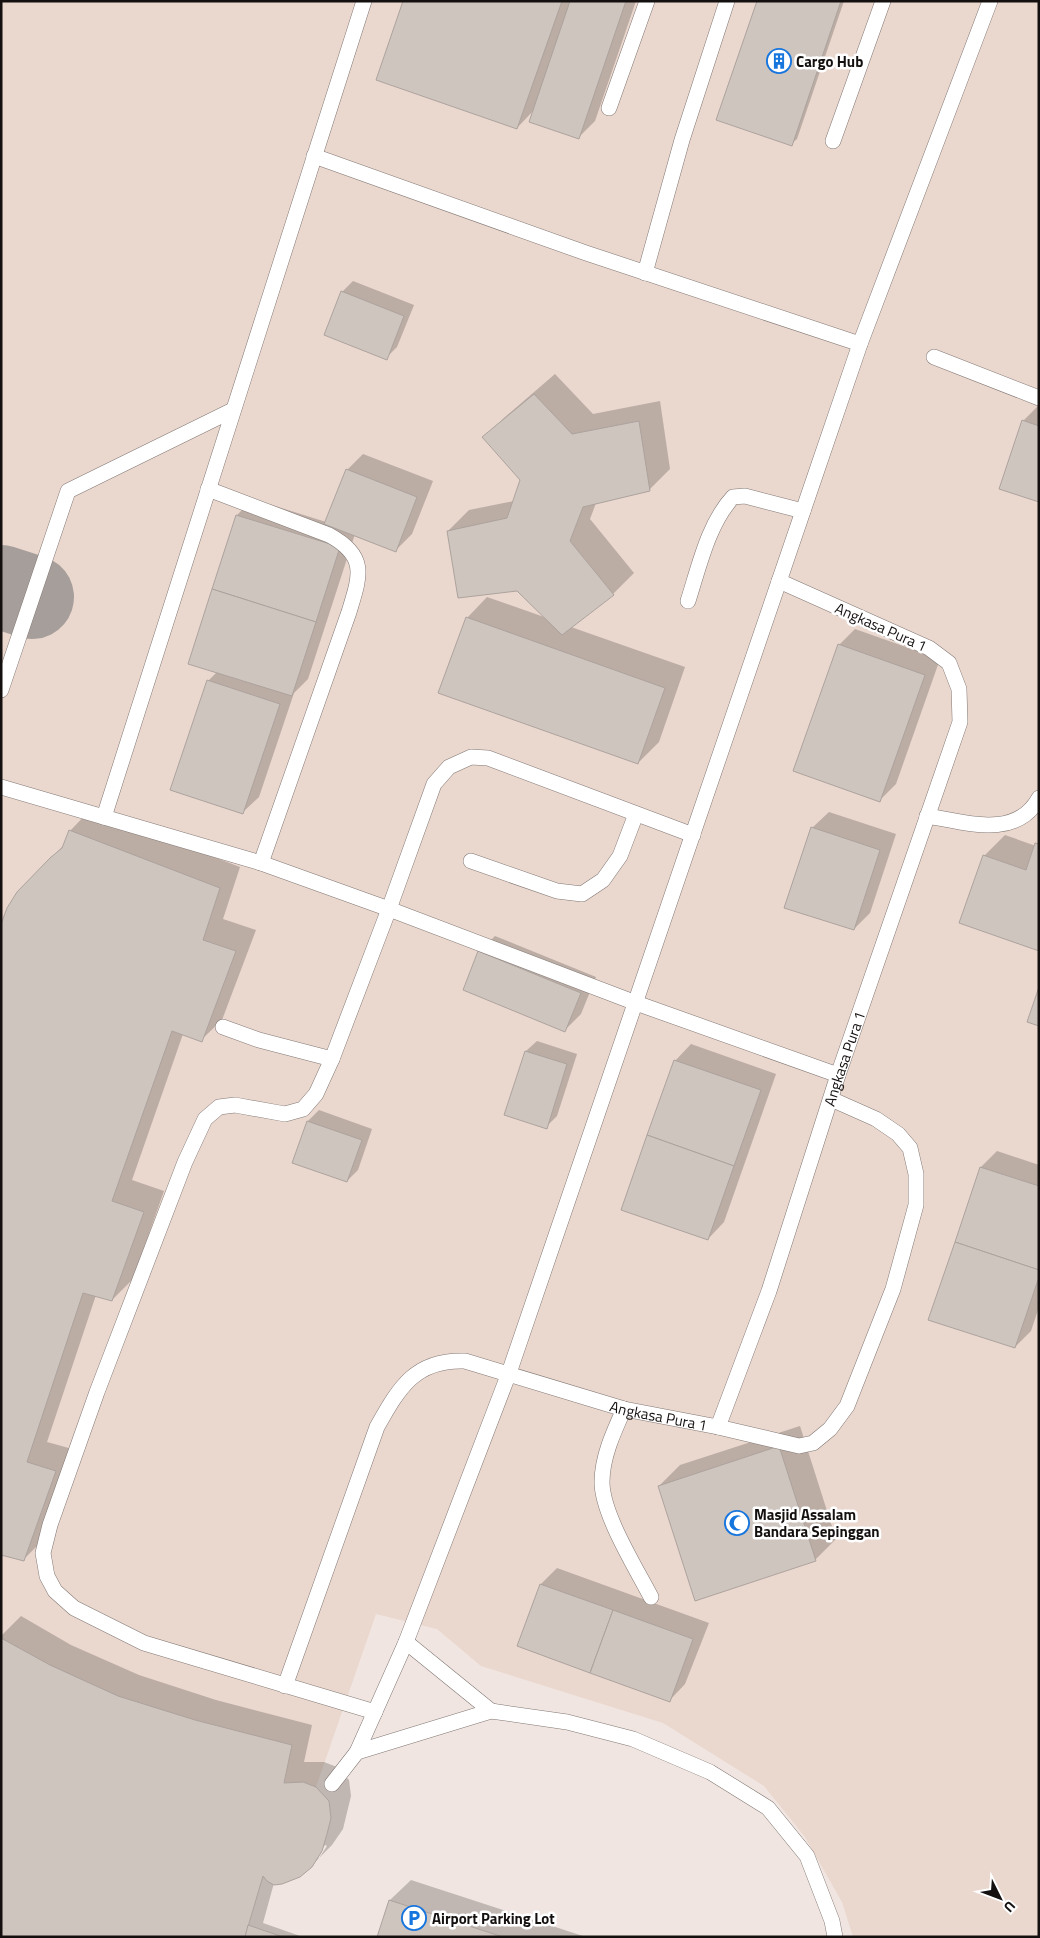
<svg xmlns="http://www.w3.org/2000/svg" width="1040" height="1938" font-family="'Titillium Web',sans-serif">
  <rect width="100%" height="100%" fill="#f0e5e0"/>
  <!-- built -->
  <polygon fill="#ead7ce" points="1,1 1039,1 1039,1937 853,1937 842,1902 805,1837 764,1786 663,1723 481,1666 437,1629 376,1614 316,1787 329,1801 331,1818 322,1851 312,1867 300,1877 282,1884 274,1885 263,1877 248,1925 283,1937 1,1937"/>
  <!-- shadow -->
  <g fill="#0003">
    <polygon points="404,1 636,1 595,121 579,137 534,110 517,128"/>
    <polygon points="758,1 844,1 797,139 791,144"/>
    <polygon points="353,281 414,305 397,347 386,358 342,292"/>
    <polygon points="555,374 593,414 660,401 670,469 649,490 596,503 590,519 634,573 613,594 571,627 685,667 659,742 638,763 467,618 487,597 547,618 517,589 448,531 469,510 514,501 521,480 484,437 505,417"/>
    <polygon points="1039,405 1039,501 1023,421"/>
    <polygon points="363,454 433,481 412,534 396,550 355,534 308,679 294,693 259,797 242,813 208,681 217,672 189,663 237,515 253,499 326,522 347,470"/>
    <polygon points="855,629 940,659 896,784 880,800 839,645"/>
    <polygon points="90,810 240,867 223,919 256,930 222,1020 201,1040 183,1034 132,1180 164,1191 133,1279 112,1300 96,1295 47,1442 76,1450 44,1539 23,1560 3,1554 1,1560 1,927 34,876 65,844 70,831"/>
    <polygon points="829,812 896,834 870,913 854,929 812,828"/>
    <polygon points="1005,835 1036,846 1039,841 1039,950 984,856"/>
    <polygon points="495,936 596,977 581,1014 565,1030 479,952"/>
    <polygon points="537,1041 577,1054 557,1116 546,1127 505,1114 526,1051"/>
    <polygon points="691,1044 776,1074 724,1222 708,1239 675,1061"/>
    <polygon points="319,1110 372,1129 358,1170 347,1181 294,1162 308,1121"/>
    <polygon points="997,1151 1039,1165 1039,1307 1031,1331 1015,1347 981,1167"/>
    <polygon points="800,1426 836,1539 815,1560 659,1486 680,1465"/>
    <polygon points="557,1568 709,1623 685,1684 669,1701 518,1646 541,1584"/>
    <polygon points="21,1616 71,1645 139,1675 216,1700 312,1725 304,1762 324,1762 337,1767 349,1780 351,1796 343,1829 332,1845 319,1858 327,1846 325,1845 316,1858 319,1858 311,1866 274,1883 263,1923 303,1937 1,1937 1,1636"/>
    <polygon points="411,1880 586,1937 378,1937 390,1900"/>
  </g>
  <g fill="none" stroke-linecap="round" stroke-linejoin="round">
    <!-- taxiway -->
    <polyline stroke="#a69e9a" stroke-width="84" points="1,587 32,597"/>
  </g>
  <!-- building -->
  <g fill="#cfc5bf" stroke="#ada39e">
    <polygon points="403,1 562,1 517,129 376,80"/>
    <polygon points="570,1 626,1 579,139 529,122"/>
    <polygon points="757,1 841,1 792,146 716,120"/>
    <polygon points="341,291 404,316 387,360 324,335"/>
    <polygon points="534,394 572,434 639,421 650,491 583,507 570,541 614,595 562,635 517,591 458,598 447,531 507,518 520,480 482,437"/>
    <polygon points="1022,420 1039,426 1039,502 999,489"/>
    <polygon points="346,469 417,497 396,552 324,524"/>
    <polygon points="236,515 340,547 316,622 212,589"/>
    <polygon points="212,589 316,622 292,696 188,664"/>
    <polygon points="466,617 665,688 638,764 438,693"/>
    <polygon points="838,644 925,675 880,802 793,771"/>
    <polygon points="207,680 280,704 243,814 170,790"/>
    <polygon points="811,827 880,850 854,930 784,908"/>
    <polygon points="69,830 220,888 203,940 236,951 202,1042 172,1031 112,1201 144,1212 112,1301 83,1293 27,1462 56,1471 24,1561 1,1555 1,924 7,908 17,892 50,858 62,848"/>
    <polygon points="1035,843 1039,844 1039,951 959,923 983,855 1026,870"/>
    <polygon points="478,951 581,993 565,1032 463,990"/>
    <polygon points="1039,987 1039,1026 1027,1022"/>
    <polygon points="525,1051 567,1064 547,1129 504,1115"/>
    <polygon points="674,1060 761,1090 734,1166 647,1135"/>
    <polygon points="307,1121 362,1140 347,1182 292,1163"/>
    <polygon points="647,1135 734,1166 708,1240 621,1210"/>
    <polygon points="980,1167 1039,1186 1039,1270 955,1242"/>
    <polygon points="955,1242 1039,1270 1039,1277 1015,1348 928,1320"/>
    <polygon points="779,1446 816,1561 695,1601 658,1486"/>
    <polygon points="540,1584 613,1610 590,1673 517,1646"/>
    <polygon points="613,1610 693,1639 670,1702 590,1673"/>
    <polygon points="1,1638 50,1665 118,1696 195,1720 292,1745 284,1783 303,1782 316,1787 329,1801 331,1818 327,1834 322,1851 312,1867 300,1877 282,1884 274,1885 267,1881 263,1876 245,1937 1,1937"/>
    <polygon points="389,1900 503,1937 377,1937"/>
    <polygon points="248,1925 283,1937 245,1937"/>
  </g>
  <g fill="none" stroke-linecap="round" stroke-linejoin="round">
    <defs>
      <g id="lane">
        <polyline points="609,108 647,1"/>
        <polyline points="833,141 883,1"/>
        <polyline points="314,156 586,253 860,344"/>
        <polyline points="645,273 682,140 727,1"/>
        <polyline points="934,357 1039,398"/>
        <path d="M208,489L329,535C368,556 360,576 349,612L261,863"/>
        <path d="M688,601C699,567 708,524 733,497L745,496L803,511"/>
        <polyline points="1,690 68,491 233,410"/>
        <polyline points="1,787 261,863 389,909 636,1003 838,1075"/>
        <path d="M927,816C965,822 1016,840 1039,798"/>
        <polyline points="104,817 364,1"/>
        <polyline points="471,861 557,891 582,894 603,880 620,856 636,814"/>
        <polyline points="223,1027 259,1040 332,1059 389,909 434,784 449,767 471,757 488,758 693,835"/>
        <polyline points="332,1059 316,1094 303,1109 285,1114 235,1105 219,1107 205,1119 185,1162 97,1392 50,1525 43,1553 47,1576 55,1591 74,1608 144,1643 375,1712"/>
        <path d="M624,1409C614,1431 602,1457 602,1482C602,1514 636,1568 651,1597"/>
        <polyline points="718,1427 799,1446 813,1443 830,1429 847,1406 893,1289 916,1205 916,1174 910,1148 898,1134 876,1119 831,1099"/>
        <polyline points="406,1642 491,1711"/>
        <path id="s1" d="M285,1686L377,1427C399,1388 415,1359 465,1361L624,1409L718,1427L769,1291L838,1075L960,722L959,689L949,663L929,648L779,581"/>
        <polyline points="357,1752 491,1711 567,1722 633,1739 710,1772 768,1808 807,1856 832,1921 835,1937"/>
        <polyline points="332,1784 357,1752 406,1642 509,1373 860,344 990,1"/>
      </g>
    </defs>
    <!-- lane casing -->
    <use href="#lane" stroke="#827874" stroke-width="16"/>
    <!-- lane -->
    <use href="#lane" stroke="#fff" stroke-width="15"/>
  </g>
  <!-- icons -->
  <defs>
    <symbol id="building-ring" viewBox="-11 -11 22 22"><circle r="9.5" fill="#fff" stroke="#1775de" stroke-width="1.5"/><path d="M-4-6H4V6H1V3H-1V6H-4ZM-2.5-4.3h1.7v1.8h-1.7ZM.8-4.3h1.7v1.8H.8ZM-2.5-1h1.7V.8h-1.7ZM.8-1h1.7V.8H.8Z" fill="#1775de"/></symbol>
    <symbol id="mosque-ring" viewBox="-11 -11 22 22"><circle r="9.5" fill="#fff" stroke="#1775de" stroke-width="1.5"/><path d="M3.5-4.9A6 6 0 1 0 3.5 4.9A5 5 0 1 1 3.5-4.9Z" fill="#1775de"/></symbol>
    <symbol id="parking-ring" viewBox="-11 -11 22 22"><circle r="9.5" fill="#fff" stroke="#1775de" stroke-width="1.5"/><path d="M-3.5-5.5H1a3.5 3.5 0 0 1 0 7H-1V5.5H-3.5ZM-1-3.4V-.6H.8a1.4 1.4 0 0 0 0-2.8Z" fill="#1775de"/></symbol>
  </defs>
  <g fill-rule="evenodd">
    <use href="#building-ring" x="765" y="47" width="28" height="28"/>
    <use href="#mosque-ring" x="723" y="1509" width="28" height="28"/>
    <use href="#parking-ring" x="400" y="1904" width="28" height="28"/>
  </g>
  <g text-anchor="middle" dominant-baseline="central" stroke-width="5" stroke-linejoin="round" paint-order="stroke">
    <!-- poi labels -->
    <g font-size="15" font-weight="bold" fill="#14100f" stroke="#fff" text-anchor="start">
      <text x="796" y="61">Cargo Hub</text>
      <text x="754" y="1514">Masjid Assalam<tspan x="754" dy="17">Bandara Sepinggan</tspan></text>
      <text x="432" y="1918">Airport Parking Lot</text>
    </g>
    <!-- street labels -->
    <g font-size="15" fill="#14100f" stroke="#fff">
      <text transform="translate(881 627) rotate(24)">Angkasa Pura 1</text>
      <text stroke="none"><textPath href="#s1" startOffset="1044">Angkasa Pura 1</textPath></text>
      <text stroke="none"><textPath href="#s1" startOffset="594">Angkasa Pura 1</textPath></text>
    </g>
  </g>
  <!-- border -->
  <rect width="1040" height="1938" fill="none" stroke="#14100f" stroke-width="5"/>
  <!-- north arrow -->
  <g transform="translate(1000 1898) rotate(132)" stroke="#ffffff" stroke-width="4" paint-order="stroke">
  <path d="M0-4L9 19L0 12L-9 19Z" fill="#14100f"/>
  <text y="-8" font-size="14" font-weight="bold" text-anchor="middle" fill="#14100f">U</text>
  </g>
</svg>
